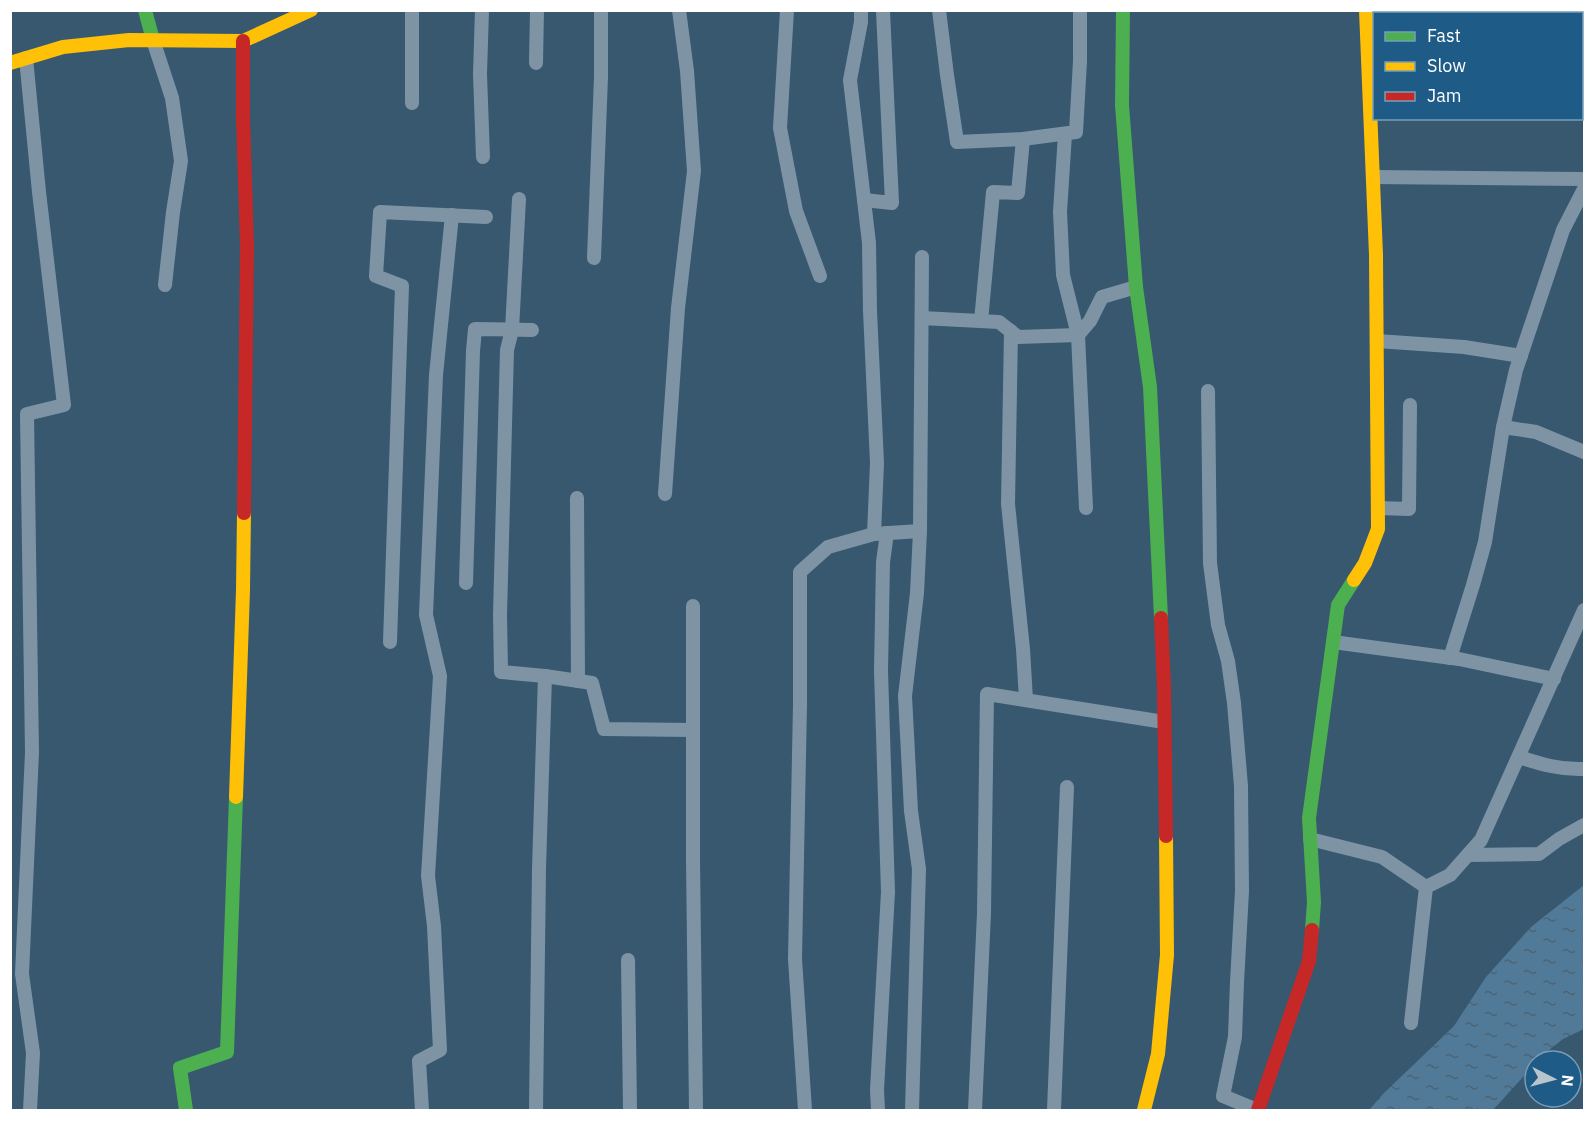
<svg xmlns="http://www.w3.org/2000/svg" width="1595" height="1121" font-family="'IBM Plex Sans',sans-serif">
  <defs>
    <pattern id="water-ripples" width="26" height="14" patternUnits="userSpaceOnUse" patternTransform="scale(1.5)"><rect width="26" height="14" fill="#507a98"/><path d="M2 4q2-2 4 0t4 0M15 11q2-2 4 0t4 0" fill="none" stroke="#4e6372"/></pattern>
  </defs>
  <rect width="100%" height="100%" fill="#37586f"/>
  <!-- water -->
  <polygon fill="url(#water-ripples)" points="1584,885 1584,1029 1563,1039 1548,1051 1538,1061 1535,1061 1535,1064 1493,1110 1369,1110 1384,1093 1454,1026 1486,977 1531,927"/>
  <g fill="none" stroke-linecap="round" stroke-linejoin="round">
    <!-- street -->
    <g stroke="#7e94a5" stroke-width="14">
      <polyline points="482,10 480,74 483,157"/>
      <polyline points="787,10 780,128 796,211 820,276"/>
      <polyline points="861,10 861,22 850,80 869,243 870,311 877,463 874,534"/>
      <polyline points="939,10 947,75 957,142 1023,139 1076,132 1080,61 1080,10"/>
      <polyline points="1547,10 1547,14"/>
      <polyline points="153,40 172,98 181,161 173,212 165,285"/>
      <polyline points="26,58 39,192 64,405 27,414 32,752 22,974 33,1053 30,1110"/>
      <polyline points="536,63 537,10"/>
      <polyline points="412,103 412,10"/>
      <polyline points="1065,134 1060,212 1063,275 1078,335 1086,508"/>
      <polyline points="1373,177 1584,179"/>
      <polyline points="519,199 512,330 507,350 500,615 501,672 545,676 592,683 604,729 693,730"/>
      <polyline points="864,200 892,203 883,11"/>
      <polyline points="594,258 601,77 601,10"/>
      <polyline points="922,318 999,322 1018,337 1078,335 1090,321 1102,297 1136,287"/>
      <polyline points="981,321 993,192 1018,193 1023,139"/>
      <polyline points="1011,331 1008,504 1023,649 1026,700"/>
      <polyline points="1377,341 1464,347 1521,356"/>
      <polyline points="1208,391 1210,563 1218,625 1228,661 1234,703 1241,786 1242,891 1237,982 1235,1037 1223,1096 1257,1110"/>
      <polyline points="1503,427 1536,432 1584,452"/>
      <polyline points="665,494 678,308 694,171 687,71 679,10"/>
      <polyline points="577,498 578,681"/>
      <polyline points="1378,508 1409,509 1410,405"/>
      <polyline points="466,583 473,351 475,329 532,330"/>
      <polyline points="693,606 693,860 696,1110"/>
      <polyline points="390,642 402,286 376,276 380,212 486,217"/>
      <polyline points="1333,642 1459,659 1554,679"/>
      <polyline points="1450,658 1473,585 1485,542 1503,427 1516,370 1563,230 1584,189"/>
      <path d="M1519,757C1541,764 1560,770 1584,769"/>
      <polyline points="1310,839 1382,857 1426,887"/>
      <polyline points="1468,855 1539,854 1559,839 1584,825"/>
      <polyline points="628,960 630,1110"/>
      <polyline points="1411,1023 1426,887 1450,875 1481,840 1584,610"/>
      <polyline points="422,1110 419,1061 440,1050 434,926 428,876 440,676 426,615 436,375 452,215"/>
      <polyline points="536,1110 539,869 545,676"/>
      <polyline points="805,1110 795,959 800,704 800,572 828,547 874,534 920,531"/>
      <polyline points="878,1110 877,1090 888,892 881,671 883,562 887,533"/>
      <polyline points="912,1110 919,869 911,811 905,696 917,593 920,531 922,257"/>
      <polyline points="975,1110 984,913 987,694 1164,722"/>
      <polyline points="1054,1110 1067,787"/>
    </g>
    <!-- fast -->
    <g stroke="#4caf50" stroke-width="14">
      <polyline points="145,10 153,40"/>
      <polyline points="1123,10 1122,105 1136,287 1150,387 1161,618"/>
      <polyline points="1312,930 1314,902 1309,818 1338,605 1354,580"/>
      <polyline points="186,1110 180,1068 227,1052 236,797"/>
    </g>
    <!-- slow -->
    <g stroke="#ffc107" stroke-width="14">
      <polyline points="10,63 63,47 129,40 243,41 311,10"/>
      <polyline points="1354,580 1365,563 1378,529 1376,255 1366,10"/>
      <polyline points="236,797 243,590 244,513"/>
      <polyline points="1144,1110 1158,1054 1167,955 1166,836"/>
    </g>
    <!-- jam -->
    <g stroke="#c62828" stroke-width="14">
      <polyline points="243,41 243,118 247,246 244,513"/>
      <polyline points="1161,618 1164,687 1166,836"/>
      <polyline points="1258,1110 1309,961 1312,930"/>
    </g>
  </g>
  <!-- border -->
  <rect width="1595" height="1121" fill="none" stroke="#ffffff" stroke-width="24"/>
  <!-- legend -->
  <rect x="1373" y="12" width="210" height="108" fill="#1f5b87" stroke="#799db7" stroke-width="1.5"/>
  <rect x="1385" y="32" width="30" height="9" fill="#4caf50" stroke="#799db7" stroke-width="1.5"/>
  <text x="1427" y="42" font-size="18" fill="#ffffff">Fast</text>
  <rect x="1385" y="62" width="30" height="9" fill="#ffc107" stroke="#799db7" stroke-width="1.5"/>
  <text x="1427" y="72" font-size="18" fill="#ffffff">Slow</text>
  <rect x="1385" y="92" width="30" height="9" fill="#c62828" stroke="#799db7" stroke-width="1.5"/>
  <text x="1427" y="102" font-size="18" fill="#ffffff">Jam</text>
  <!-- north arrow -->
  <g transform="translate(1553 1079) rotate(96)"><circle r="28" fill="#1f5b87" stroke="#799db7" stroke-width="1.5"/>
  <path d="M0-4.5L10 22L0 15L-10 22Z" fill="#b9c5cd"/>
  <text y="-9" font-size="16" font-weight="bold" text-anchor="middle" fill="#ffffff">N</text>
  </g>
</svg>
